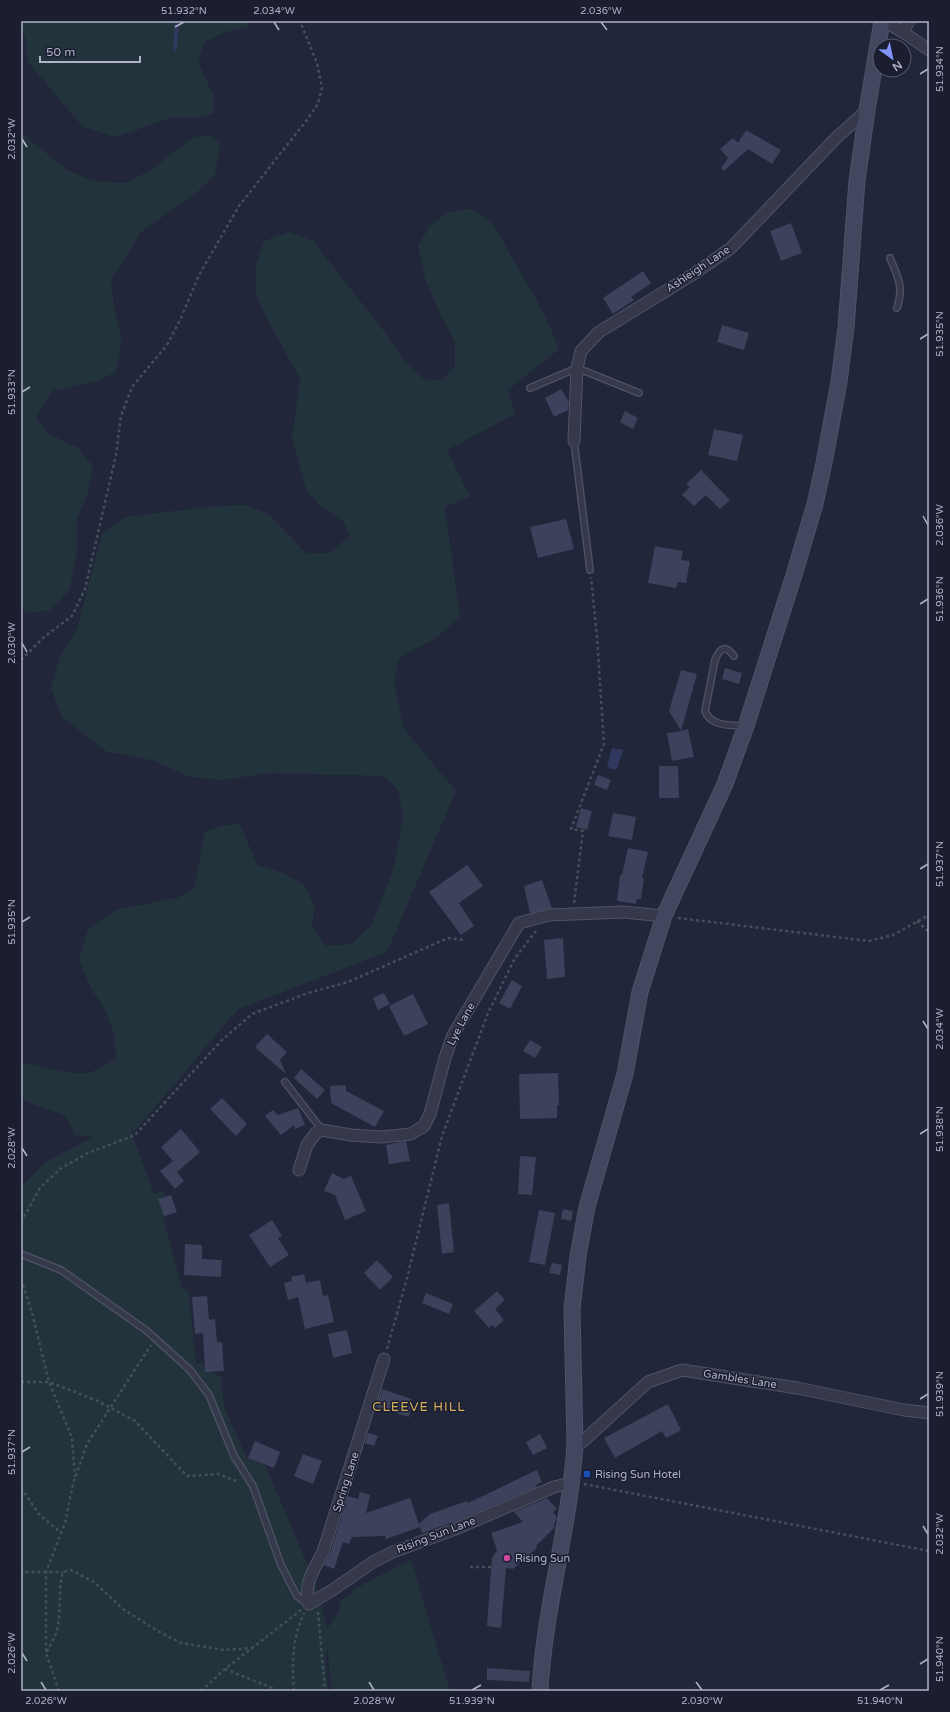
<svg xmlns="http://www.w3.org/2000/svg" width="950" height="1712" font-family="'Varela Round',sans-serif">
  <rect width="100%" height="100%" fill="#21263b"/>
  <!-- green -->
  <g fill="#23333c">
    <polygon points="21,21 251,21 247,27 225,32 204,43 198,62 213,95 214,113 194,118 173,117 116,137 83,127 28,62 25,37 21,29"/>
    <polygon points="21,133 66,169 92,181 124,183 150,171 172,153 194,137 211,135 220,143 215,175 196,193 141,232 111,280 114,306 122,339 116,372 98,381 52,391 36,418 48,434 77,447 93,466 88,493 77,519 77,550 70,589 50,611 29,612 21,609"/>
    <path d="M471,209L492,222L545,315L559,349L508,390L515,414L447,450L470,497L445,507L460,617L436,638L399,658L394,681L404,729L456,791L387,952L238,1009L134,1132L130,1129L154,1194L163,1191L171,1214L163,1218L182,1288L191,1294H189L196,1364L203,1363L204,1368L221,1377L224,1406L246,1457L265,1465L315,1582L327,1629L341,1608L339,1602L357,1588L411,1559L449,1688L471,1691H332L327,1647L326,1662L328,1691H21V1187L46,1162L93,1137L75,1135L66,1116L28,1102L21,1097V1062C38,1065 76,1078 91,1072C100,1069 108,1063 116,1059L114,1034L105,1010L90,987L79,959L88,929L118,909L177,898L194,889L205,832L221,826L240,824L257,865L281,872L303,884L315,906L312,926L326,946L352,944L372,924L394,867L403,818L398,790L383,776L269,773L222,780L189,777L157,762L135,756L107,752L62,717L51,688L60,656L77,629L102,534L125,517L216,506L247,505L268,514L307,554L329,553L350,536L343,521L319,505L306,489L292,438L300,379L267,319L256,294V265L264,241L289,232L313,241L384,331L404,360L424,379L442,380L455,366V342L440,313L425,279L418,245L430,226L446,213Z"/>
  </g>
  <!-- water -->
  <polygon fill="#31385f" points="612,748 623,750 617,769 611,769 607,766"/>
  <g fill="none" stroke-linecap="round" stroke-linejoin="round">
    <!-- stream -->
    <polyline stroke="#31385f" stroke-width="4" points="175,49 177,21"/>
  </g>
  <!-- building -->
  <g fill="#3d415b">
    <polygon points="746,130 781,150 772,164 748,149 724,171 721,168 728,158 720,149 733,138 738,143"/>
    <polygon points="791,223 802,253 781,261 770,231"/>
    <polygon points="643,271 651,283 631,297 634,300 613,314 603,298"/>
    <polygon points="722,325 749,333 744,350 717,342"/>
    <polygon points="561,389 569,402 568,410 554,417 545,398"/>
    <polygon points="625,411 638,418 633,429 620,422"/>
    <polygon points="714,429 743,435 737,461 708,455"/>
    <polygon points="701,470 730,500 720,509 706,495 694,506 682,495 690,487 686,484"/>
    <polygon points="566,519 574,549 538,558 530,527"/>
    <polygon points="655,546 683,551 681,560 690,561 686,583 678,582 676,588 648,583"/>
    <polygon points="725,668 742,673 739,684 722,679"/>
    <polygon points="681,670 697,674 681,731 688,729 694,757 672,761 667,733 681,731 669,711"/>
    <polygon points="659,766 678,766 679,798 659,798"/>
    <polygon points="598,775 611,780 607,790 594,785"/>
    <polygon points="581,808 592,811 587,830 576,827"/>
    <polygon points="613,813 636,817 632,840 608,836"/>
    <polygon points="628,848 648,852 642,878 644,878 641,899 637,899 636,904 617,901 620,875 622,875"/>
    <polygon points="467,865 483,886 459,903 474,926 461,935 429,892"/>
    <polygon points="542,880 552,908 530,913 524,886"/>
    <polygon points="563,938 565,977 547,979 544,940"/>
    <polygon points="512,980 522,986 510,1009 499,1003"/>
    <polygon points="384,993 390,1004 378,1010 373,998"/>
    <polygon points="413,994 428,1024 404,1036 389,1006"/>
    <polygon points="267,1034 287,1052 280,1060 286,1074 255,1047"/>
    <polygon points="530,1040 542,1047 535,1058 523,1051"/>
    <polygon points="301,1069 325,1090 317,1099 294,1078"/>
    <polygon points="558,1073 559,1105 557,1105 557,1118 520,1119 519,1074"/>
    <polygon points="346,1085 346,1091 384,1111 375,1127 331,1103 330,1086"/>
    <polygon points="222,1098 247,1124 236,1136 210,1109"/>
    <polygon points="298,1108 305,1125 295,1129 294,1125 281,1135 265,1116 273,1110 278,1115"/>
    <polygon points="181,1129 200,1152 177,1172 184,1181 175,1189 160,1171 173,1161 161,1147"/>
    <polygon points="406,1141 410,1161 389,1164 386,1145"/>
    <polygon points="520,1156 536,1157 532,1195 518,1194"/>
    <polygon points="332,1173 344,1179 351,1176 366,1211 345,1220 335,1195 324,1191"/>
    <polygon points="171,1195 177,1212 164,1216 158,1199"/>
    <polygon points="449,1203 454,1252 442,1254 437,1205"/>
    <polygon points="563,1209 573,1211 571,1221 561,1219"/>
    <polygon points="539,1210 555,1213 545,1265 529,1262"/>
    <polygon points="272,1220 282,1236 278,1238 289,1255 270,1267 249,1235"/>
    <polygon points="185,1244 202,1245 202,1259 222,1260 221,1277 184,1275"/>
    <polygon points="377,1260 393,1277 380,1290 364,1273"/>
    <polygon points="552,1263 562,1265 560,1275 549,1273"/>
    <polygon points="304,1274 306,1283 320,1280 323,1296 328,1295 334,1322 305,1329 298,1297 288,1300 284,1283 292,1281 291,1277"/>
    <polygon points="497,1291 505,1300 495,1309 504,1320 495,1328 492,1325 489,1328 474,1311"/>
    <polygon points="426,1293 453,1304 449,1314 422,1303"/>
    <polygon points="207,1296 209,1320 215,1319 217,1342 222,1342 224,1371 205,1372 203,1333 195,1334 192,1297"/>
    <polygon points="347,1330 352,1353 333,1358 328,1334"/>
    <polygon points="382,1389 412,1399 409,1417 376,1407"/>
    <polygon points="668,1404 681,1430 666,1438 662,1431 615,1458 604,1438"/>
    <polygon points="368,1433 378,1436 374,1446 365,1443"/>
    <polygon points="540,1434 547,1448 533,1455 526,1442"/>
    <polygon points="255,1441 280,1452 274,1468 248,1458"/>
    <polygon points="303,1454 322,1461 313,1484 294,1476"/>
    <polygon points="537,1470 542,1482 536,1485 537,1487 457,1521 422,1533 419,1524 430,1514 467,1501 468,1503"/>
    <polygon points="360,1492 370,1495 366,1513 410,1498 420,1527 386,1539 385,1536 352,1537 349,1544 343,1542 334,1569 324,1565 330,1554 348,1496 358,1499"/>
    <polygon points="547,1498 557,1509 553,1512 557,1518 554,1525 555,1527 537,1545 536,1549 513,1569 506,1568 501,1628 487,1626 492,1558 497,1550 491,1533 523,1522 514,1512"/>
    <polygon points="487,1668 530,1671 529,1682 487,1680"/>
  </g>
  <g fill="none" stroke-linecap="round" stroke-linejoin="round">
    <defs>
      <g id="lane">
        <path d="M890,258C898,277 904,287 897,308"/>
        <polyline points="530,388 577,368 639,393"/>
        <polyline points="574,441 590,570"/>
        <path d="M734,656C725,644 720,648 715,660L705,711C711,727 731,725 746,726"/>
        <polyline points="285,1082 322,1130"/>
        <polyline points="21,1254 61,1270 147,1331 190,1370 209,1395 234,1456 253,1486 281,1565 297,1596 308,1604"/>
      </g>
      <g id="street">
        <polyline points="884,21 903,32 929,50"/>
        <polyline points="903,32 909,21"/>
        <polyline points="574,441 577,368 581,351 599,332 695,273 731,248 835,139 867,110"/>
        <polyline points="299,1170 307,1145 316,1133 322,1130 351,1135 381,1137 411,1134 424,1126 430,1114 445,1058 453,1035 519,923 549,915 623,912 664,916"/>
        <path d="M384,1359L323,1552C314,1570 303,1584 309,1604L334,1589L373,1562L393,1552L453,1530L554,1487L571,1483"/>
        <polyline points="575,1444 581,1443 648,1382 682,1370 797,1388 904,1410 929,1413"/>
      </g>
      <path id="secondary" d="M540,1691C544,1608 570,1527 575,1444L572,1309L578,1256L587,1207L625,1074L640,992L664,916L725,784L746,726L794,575L815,504L824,463L839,382L846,328L857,181L867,110L882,21"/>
    </defs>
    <!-- lane casing -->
    <use href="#lane" stroke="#505366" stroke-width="8"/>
    <!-- street casing -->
    <use href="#street" stroke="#505366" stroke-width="13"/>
    <!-- secondary casing -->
    <use href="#secondary" stroke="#505366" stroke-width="17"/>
    <!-- path -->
    <g stroke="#415059" stroke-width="2.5" stroke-dasharray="3 3" stroke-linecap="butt">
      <polyline points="21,660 44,637 72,616 85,589 116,455 121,416 132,387 167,345 181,318 199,275 239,206 306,121 318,104 322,88 317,63 300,21"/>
      <polyline points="574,903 583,831 571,829 604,744 597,637 591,577"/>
      <polyline points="678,918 869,941 893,935 929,915"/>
      <polyline points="917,921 929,932"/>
      <polyline points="21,1222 40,1188 60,1169 88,1153 135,1135 221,1041 252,1014 308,993 348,982 448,938 464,940"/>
      <polyline points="21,1279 32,1313 49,1382 72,1438 75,1477"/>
      <polyline points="387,1349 407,1278 442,1136 488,1013 515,958 536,931"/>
      <polyline points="21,1382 49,1382 98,1401 135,1421 187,1476 218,1474 239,1482"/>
      <polyline points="584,1484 929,1551"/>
      <polyline points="21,1488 39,1514 61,1533"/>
      <polyline points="470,1567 491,1567"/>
      <polyline points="21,1569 23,1572 63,1572"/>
      <polyline points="318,1612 325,1691"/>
      <path d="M47,1652C51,1643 57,1635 58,1625C61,1607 58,1590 63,1572L71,1570L94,1582L123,1609L156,1630L181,1643L224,1650L253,1648"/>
      <polyline points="225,1669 272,1688 275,1691"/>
      <polyline points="59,1691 46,1653 46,1572 65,1523 73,1484 87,1444 151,1345"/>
      <polyline points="201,1691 225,1669 301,1610"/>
      <path d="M294,1691C292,1663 292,1639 304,1613"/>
    </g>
    <!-- lane -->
    <use href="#lane" stroke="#35394b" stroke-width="5.5"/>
    <!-- street -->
    <use href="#street" stroke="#35394b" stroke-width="11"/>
    <!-- secondary -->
    <use href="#secondary" stroke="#43465f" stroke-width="15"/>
  </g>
  <!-- ticks -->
  <path fill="none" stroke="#b0b3c7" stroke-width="1.5" d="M274,22L279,30M601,22L607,30M175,27L184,22M920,74L928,69M22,139L27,147M920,339L928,334M22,392L30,387M923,516L928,525M920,604L928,599M22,643L27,652M920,869L928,864M22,922L30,917M923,1021L928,1029M920,1134L928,1129M22,1148L27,1156M920,1399L928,1394M22,1452L30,1447M923,1526L928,1534M22,1653L27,1661M920,1664L928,1659M41,1682L46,1690M369,1682L374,1690M696,1682L702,1690M472,1690L481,1685M880,1690L889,1685"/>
  <!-- markers -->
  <rect fill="#1a4fb4" stroke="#1a1e30" stroke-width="1.5" x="583" y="1470" width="8" height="8" rx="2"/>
  <circle fill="#d1479c" stroke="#1a1e30" stroke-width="1.5" cx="507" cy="1558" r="4"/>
  <g text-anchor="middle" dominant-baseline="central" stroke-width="3" stroke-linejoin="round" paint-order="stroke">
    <!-- street labels -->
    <g font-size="11" fill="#b0b3c7" stroke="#1a1e30">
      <text transform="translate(698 269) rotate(-34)">Ashleigh Lane</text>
      <text transform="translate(461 1024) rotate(-62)">Lye Lane</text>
      <text transform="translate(740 1379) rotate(9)">Gambles Lane</text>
      <text transform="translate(346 1482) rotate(-72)">Spring Lane</text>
      <text transform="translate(436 1535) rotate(-21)">Rising Sun Lane</text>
    </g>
    <!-- poi labels -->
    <g font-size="11" fill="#b0b3c7" stroke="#1a1e30" text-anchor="start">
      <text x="595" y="1474">Rising Sun Hotel</text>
      <text x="515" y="1558">Rising Sun</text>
    </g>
    <!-- quarter labels -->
    <g font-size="13" letter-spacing="1" fill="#d7b05b" stroke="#1a1e30">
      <text x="419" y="1407">CLEEVE HILL</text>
    </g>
  </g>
  <!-- border -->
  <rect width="950" height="1712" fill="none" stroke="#1a1e30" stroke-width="44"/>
  <!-- north arrow -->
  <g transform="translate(892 58) rotate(147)"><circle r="19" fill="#1a1e30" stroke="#565a6c"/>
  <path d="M0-3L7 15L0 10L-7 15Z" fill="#8192fb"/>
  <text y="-6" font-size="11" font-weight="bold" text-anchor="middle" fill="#b0b3c7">N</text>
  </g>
  <!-- scale -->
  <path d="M40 56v6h100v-6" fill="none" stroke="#b0b3c7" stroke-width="2"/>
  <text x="46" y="56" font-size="12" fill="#b0b3c7" stroke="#1a1e30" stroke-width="3" paint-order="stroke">50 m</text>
  <rect x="22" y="22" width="906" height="1668" fill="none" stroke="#b0b3c7" stroke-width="1.5"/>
  <g font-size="10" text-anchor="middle" fill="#b0b3c7">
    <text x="184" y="14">51.932°N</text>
    <text x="274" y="14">2.034°W</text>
    <text x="601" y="14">2.036°W</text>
    <text transform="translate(939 69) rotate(-90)" y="4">51.934°N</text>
    <text transform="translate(11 139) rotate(-90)" y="4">2.032°W</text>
    <text transform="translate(939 334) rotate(-90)" y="4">51.935°N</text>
    <text transform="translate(11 392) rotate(-90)" y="4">51.933°N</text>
    <text transform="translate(939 525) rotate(-90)" y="4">2.036°W</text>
    <text transform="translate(939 599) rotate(-90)" y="4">51.936°N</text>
    <text transform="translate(11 643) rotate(-90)" y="4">2.030°W</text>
    <text transform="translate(939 864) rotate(-90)" y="4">51.937°N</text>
    <text transform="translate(11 922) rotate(-90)" y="4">51.935°N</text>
    <text transform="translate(939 1029) rotate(-90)" y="4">2.034°W</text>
    <text transform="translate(939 1129) rotate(-90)" y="4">51.938°N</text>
    <text transform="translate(11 1148) rotate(-90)" y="4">2.028°W</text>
    <text transform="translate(939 1394) rotate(-90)" y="4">51.939°N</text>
    <text transform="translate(11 1452) rotate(-90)" y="4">51.937°N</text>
    <text transform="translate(939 1534) rotate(-90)" y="4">2.032°W</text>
    <text transform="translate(11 1653) rotate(-90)" y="4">2.026°W</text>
    <text transform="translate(939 1659) rotate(-90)" y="4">51.940°N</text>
    <text x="46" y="1704">2.026°W</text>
    <text x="374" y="1704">2.028°W</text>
    <text x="472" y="1704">51.939°N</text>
    <text x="702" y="1704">2.030°W</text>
    <text x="880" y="1704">51.940°N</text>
  </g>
</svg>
